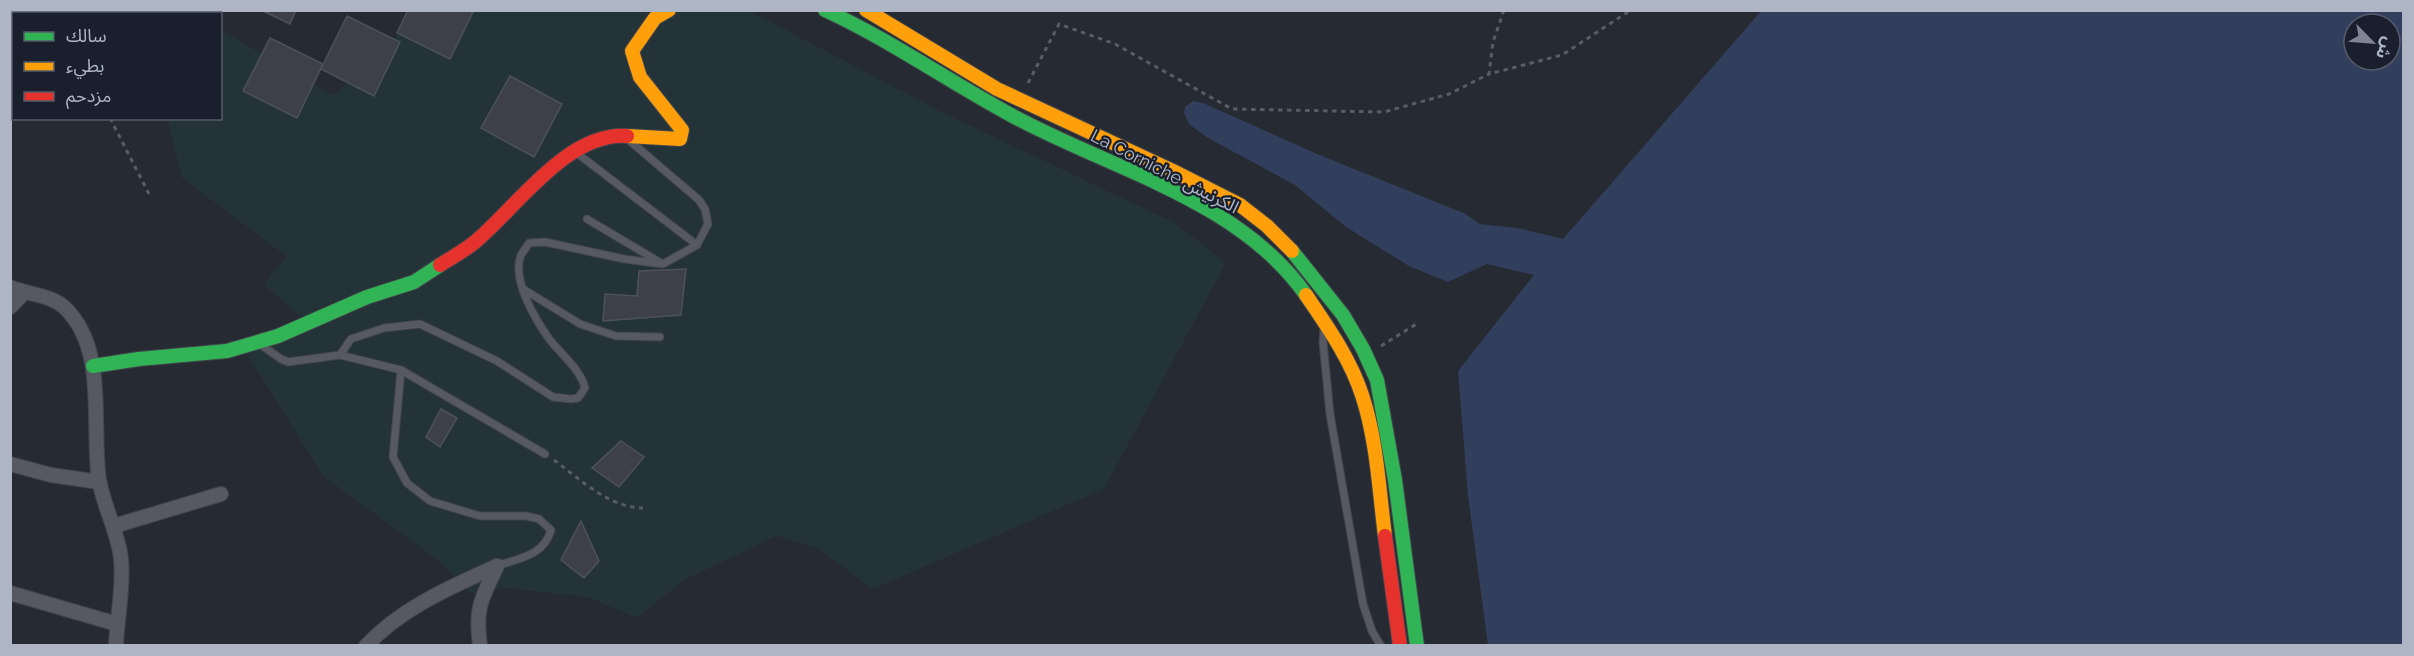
<svg xmlns="http://www.w3.org/2000/svg" width="2414" height="656" font-family="Raleway,'Noto Sans Arabic',sans-serif">
  <rect width="100%" height="100%" fill="#262a32"/>
  <!-- green -->
  <polygon fill="#233338" points="422,11 750,11 942,112 1175,223 1226,263 1104,489 873,589 815,547 776,536 683,581 637,618 587,597 505,588 472,594 439,561 324,477 246,353 309,324 264,285 286,256 182,178 167,119 220,118 221,30 334,96"/>
  <!-- water -->
  <path fill="#323f5c" fill-rule="evenodd" d="M1762,10L2403,11V645H1488L1468,496L1458,371L1534,275L1487,264L1448,282L1409,266L1346,227L1295,185L1208,138L1189,124L1184,113L1185,107L1193,101L1203,103L1317,154L1466,214L1479,224L1518,228L1563,239ZM2354,24H2390V60H2354Z"/>
  <!-- building -->
  <g fill="#3d4049" stroke="#4d525a" stroke-width="1.5">
    <polygon points="261,10 296,10 290,24"/>
    <polygon points="408,10 474,10 450,59 397,33"/>
    <polygon points="347,16 400,42 374,96 321,69"/>
    <polygon points="270,38 323,64 297,118 243,91"/>
    <polygon points="510,76 562,104 534,157 481,128"/>
    <polygon points="686,269 681,315 603,321 605,294 637,296 639,271"/>
    <polygon points="441,409 457,418 440,447 426,437"/>
    <polygon points="621,441 644,457 619,487 592,468"/>
    <polygon points="581,521 599,561 584,578 561,560"/>
  </g>
  <g fill="none" stroke-linecap="round" stroke-linejoin="round">
    <defs>
      <g id="lane">
        <polyline points="578,154 697,245"/>
        <polyline points="587,219 661,263"/>
        <polyline points="523,289 580,324 616,336 660,337"/>
        <polyline points="1324,329 1323,342 1330,414 1363,604 1372,631 1381,646"/>
        <polyline points="261,345 281,359 288,362 340,355"/>
        <path d="M401,370L393,457L407,483L430,501L480,516H526L539,519L551,530C544,556 519,558 497,566"/>
        <path d="M545,454L401,370L340,355L351,339L384,328L420,324L497,361L553,397L571,399L578,398L585,388C580,369 562,355 550,340C536,321 511,279 521,255C523,251 527,247 529,243L545,242L624,259L663,264L697,245L708,224L705,209L699,200L630,141"/>
      </g>
      <g id="street">
        <path d="M10,287C28,295 50,294 65,308C108,349 91,426 99,479C103,506 118,531 121,559C124,587 117,617 116,646"/>
        <polyline points="10,307 24,293"/>
        <polyline points="10,464 51,475 99,482"/>
        <polyline points="114,526 221,494"/>
        <polyline points="10,593 117,624"/>
        <path d="M366,646C401,608 451,587 497,566"/>
        <path d="M480,646C475,607 481,600 497,566"/>
      </g>
      <g id="fast">
        <path d="M825,10C890,40 948,81 1011,115C1109,169 1239,199 1306,295"/>
        <polyline points="1292,251 1343,315 1363,349 1377,380 1395,480 1417,646"/>
        <polyline points="93,366 139,359 227,351 278,336 367,297 414,282 440,265"/>
      </g>
      <g id="slow">
        <polyline points="866,10 997,89 1173,171 1240,205 1267,226 1292,251"/>
        <polyline points="627,136 680,139 682,130 640,77 632,51 655,18 669,10"/>
        <path d="M1306,295C1327,326 1350,358 1362,395C1377,440 1379,490 1385,536"/>
      </g>
      <g id="jam">
        <path d="M440,265C451,258 464,251 475,242C517,207 567,132 627,136"/>
        <polyline points="1385,536 1400,646"/>
      </g>
    </defs>
    <!-- lane casing -->
    <use href="#lane" stroke="#42454b" stroke-width="9"/>
    <!-- street casing -->
    <use href="#street" stroke="#42454b" stroke-width="16"/>
    <!-- fast casing -->
    <use href="#fast" stroke="#42454b" stroke-width="16"/>
    <!-- slow casing -->
    <use href="#slow" stroke="#42454b" stroke-width="16"/>
    <!-- jam casing -->
    <use href="#jam" stroke="#42454b" stroke-width="16"/>
    <!-- path -->
    <g stroke="#585c64" stroke-width="3" stroke-dasharray="4.5 4.5" stroke-linecap="butt">
      <polyline points="1504,10 1493,42 1489,74 1562,55 1631,10"/>
      <polyline points="10,76 14,78"/>
      <polyline points="1028,83 1059,24 1115,44 1232,109 1384,112 1449,94 1489,74"/>
      <polyline points="110,118 149,194"/>
      <polyline points="1381,346 1418,323"/>
      <path d="M554,460C581,480 608,507 643,508"/>
    </g>
    <!-- lane -->
    <use href="#lane" stroke="#565961" stroke-width="7"/>
    <!-- street -->
    <use href="#street" stroke="#565961" stroke-width="14"/>
    <!-- fast -->
    <use href="#fast" stroke="#30b455" stroke-width="14"/>
    <!-- slow -->
    <use href="#slow" stroke="#ff9f0a" stroke-width="14"/>
    <!-- jam -->
    <use href="#jam" stroke="#e5322d" stroke-width="14"/>
  </g>
  <g text-anchor="middle" dominant-baseline="central" stroke-width="4.5" stroke-linejoin="round" paint-order="stroke">
    <!-- street labels -->
    <g font-size="18" fill="#aeb5c5" stroke="#191f2d">
      <text transform="translate(1165 171) rotate(27)">La Corniche الكرنيش</text>
    </g>
  </g>
  <!-- border -->
  <rect width="2414" height="656" fill="none" stroke="#aeb5c5" stroke-width="24"/>
  <!-- legend -->
  <rect x="12" y="12" width="210" height="108" fill="#191f2d" stroke="#555b6a" stroke-width="1.5"/>
  <rect x="24" y="32" width="30" height="9" fill="#30b455" stroke="#555b6a" stroke-width="1.5"/>
  <text x="66" y="42" font-size="18" fill="#aeb5c5">سالك</text>
  <rect x="24" y="62" width="30" height="9" fill="#ff9f0a" stroke="#555b6a" stroke-width="1.5"/>
  <text x="66" y="72" font-size="18" fill="#aeb5c5">بطيء</text>
  <rect x="24" y="92" width="30" height="9" fill="#e5322d" stroke="#555b6a" stroke-width="1.5"/>
  <text x="66" y="102" font-size="18" fill="#aeb5c5">مزدحم</text>
  <!-- north arrow -->
  <g transform="translate(2372 42) rotate(115)"><circle r="28" fill="#191f2d" stroke="#555b6a" stroke-width="1.5"/>
  <path d="M0-4.5L10 22L0 15L-10 22Z" fill="#7e8492"/>
  <text y="-9" font-size="16" font-weight="bold" text-anchor="middle" fill="#aeb5c5">ش</text>
  </g>
</svg>
